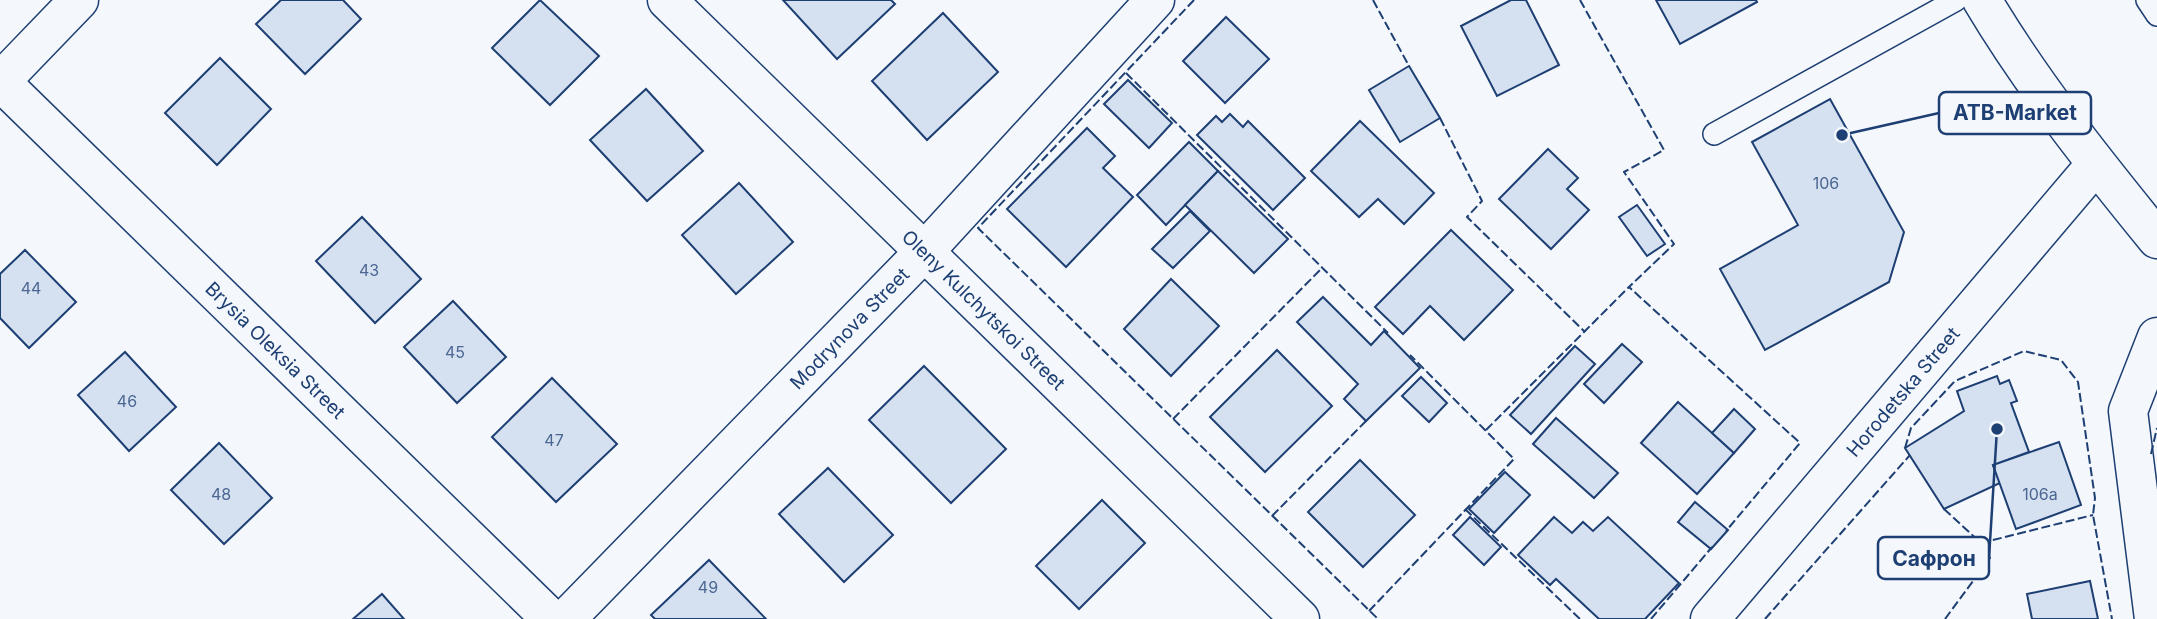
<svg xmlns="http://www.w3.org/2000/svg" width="2157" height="619" font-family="Inter,sans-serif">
  <rect width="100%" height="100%" fill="#f4f7fb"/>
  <!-- building -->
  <g fill="#d5e0f0" stroke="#1d3f73" stroke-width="2">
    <polygon points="281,0 343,0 361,19 305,74 256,24"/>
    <polygon points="540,0 599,56 550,105 492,48"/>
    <polygon points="783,0 891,0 895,4 837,59"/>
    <polygon points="1511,0 1526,0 1559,65 1497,96 1461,26"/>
    <polygon points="1656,0 1756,0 1757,2 1680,44"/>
    <polygon points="943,13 998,72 927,140 872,81"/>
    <polygon points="1226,17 1269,59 1225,103 1183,61"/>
    <polygon points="220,58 271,109 217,165 165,113"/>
    <polygon points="1409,66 1440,118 1400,142 1369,90"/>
    <polygon points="1128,80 1172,123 1149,148 1104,104"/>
    <polygon points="646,89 703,151 647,201 590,140"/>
    <polygon points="1830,99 1904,232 1889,282 1765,350 1720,269 1798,225 1752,142"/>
    <polygon points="1230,114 1243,127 1248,121 1305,178 1273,210 1197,135 1216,116 1222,122"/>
    <polygon points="1360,121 1434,193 1404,224 1378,199 1359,217 1311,171"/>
    <polygon points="1087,128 1115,156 1103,168 1133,197 1066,267 1007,209"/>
    <polygon points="1189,142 1218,171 1166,225 1137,195"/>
    <polygon points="1548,149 1578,178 1567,189 1589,210 1551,249 1499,199"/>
    <polygon points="1218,171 1288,239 1254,273 1185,205"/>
    <polygon points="739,183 793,242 736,294 682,235"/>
    <polygon points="1637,205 1665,244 1647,256 1619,217"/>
    <polygon points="1190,211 1210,231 1173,268 1152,249"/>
    <polygon points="362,217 421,279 375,323 316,261"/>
    <polygon points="1451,230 1513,290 1464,340 1430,306 1403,334 1375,307"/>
    <polygon points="25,250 76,302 29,348 0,318 0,274"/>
    <polygon points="1171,279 1219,326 1171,376 1124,329"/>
    <polygon points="1323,297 1371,345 1384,331 1420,368 1366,421 1344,399 1358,384 1297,322"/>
    <polygon points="453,301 506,357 457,403 404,347"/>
    <polygon points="1622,344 1642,362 1604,403 1584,384"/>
    <polygon points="1575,346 1595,364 1531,434 1510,415"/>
    <polygon points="1277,350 1332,406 1265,472 1210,417"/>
    <polygon points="125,352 176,407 129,451 78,395"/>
    <polygon points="924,366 1006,449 951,503 869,420"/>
    <polygon points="1997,376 2000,384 2009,380 2017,401 2011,403 2029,452 1993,465 2000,483 1944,509 1905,448 1964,411 1957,391"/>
    <polygon points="1421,377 1447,403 1429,422 1402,396"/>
    <polygon points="552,378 617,444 556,502 492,437"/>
    <polygon points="1678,402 1734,453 1697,494 1641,443"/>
    <polygon points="1734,409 1755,429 1734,453 1712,433"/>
    <polygon points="1556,418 1618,473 1594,498 1533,444"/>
    <polygon points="2059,442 2081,505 2016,529 1993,465"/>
    <polygon points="219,443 272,498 224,544 171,490"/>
    <polygon points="1360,460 1415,515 1363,567 1308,512"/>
    <polygon points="828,468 893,535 844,582 779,514"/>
    <polygon points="1505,472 1530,495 1494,533 1469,509"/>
    <polygon points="1102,500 1145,543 1079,609 1036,566"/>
    <polygon points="1695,502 1728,530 1711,549 1678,522"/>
    <polygon points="1470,517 1501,547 1484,565 1453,535"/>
    <polygon points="1554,517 1572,533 1583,522 1593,531 1608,517 1679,583 1645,619 1599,619 1556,579 1550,585 1518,555"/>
    <polygon points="709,560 766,619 655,619 651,615"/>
    <polygon points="2090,581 2098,619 2032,619 2027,594"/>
    <polygon points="382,594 404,619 353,619"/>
  </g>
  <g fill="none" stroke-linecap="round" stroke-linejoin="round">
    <defs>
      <g id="lane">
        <polyline points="2147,0 2157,15"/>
        <polyline points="1714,134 1956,0"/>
      </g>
      <g id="street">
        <path id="s1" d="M667,0L1300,619"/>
        <path id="s2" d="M0,81L551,619"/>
        <polyline points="0,82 79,0"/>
        <path id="s3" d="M566,619L923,253L1155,0"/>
        <path id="s4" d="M1710,619L2096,164"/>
        <polyline points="2154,619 2128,411 2157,337"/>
      </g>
      <path id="primary" d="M1982,0C2032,84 2095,163 2157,239"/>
    </defs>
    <!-- lane casing -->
    <use href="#lane" stroke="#1d3f73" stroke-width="24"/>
    <!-- street casing -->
    <use href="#street" stroke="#1d3f73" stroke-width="41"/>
    <!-- primary casing -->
    <use href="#primary" stroke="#1d3f73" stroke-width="41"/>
    <!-- lane -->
    <use href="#lane" stroke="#f4f7fb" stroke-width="21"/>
    <!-- street -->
    <use href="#street" stroke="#f4f7fb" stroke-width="38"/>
    <!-- primary -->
    <use href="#primary" stroke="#f4f7fb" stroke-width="38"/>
    <!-- fence -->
    <g stroke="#1d3f73" stroke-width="2" stroke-dasharray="9 3.5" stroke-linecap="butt">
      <polyline points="1194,0 978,228 1378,619"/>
      <polyline points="1373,0 1409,66"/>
      <polyline points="1580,0 1664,150 1624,172 1674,244 1629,287 1800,443 1726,531"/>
      <polyline points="1126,73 1388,333"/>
      <polyline points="1440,118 1482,201 1467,217 1585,332"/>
      <polyline points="1173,419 1322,268"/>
      <polyline points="1486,430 1629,287"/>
      <polyline points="1905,448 1911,428 1955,381 2024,351 2061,360 2078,382 2095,498 2093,515 2112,619"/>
      <polyline points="2151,454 2157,428"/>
      <polyline points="1465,509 1580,619"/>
      <polyline points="1944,509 1981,543 2093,515"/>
      <polyline points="1272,516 1366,421"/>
      <polyline points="1369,611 1514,459 1410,355"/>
      <polyline points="1651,619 1712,547"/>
      <polyline points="1765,619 1910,455"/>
      <polyline points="1945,619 1990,558 1981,543"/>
    </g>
  </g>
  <g text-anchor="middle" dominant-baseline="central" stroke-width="5" stroke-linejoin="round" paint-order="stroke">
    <!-- number labels -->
    <g font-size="16" fill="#4b6792">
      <text x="1826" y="183">106</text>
      <text x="369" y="270">43</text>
      <text x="31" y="288">44</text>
      <text x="455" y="352">45</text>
      <text x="127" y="401">46</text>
      <text x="554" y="440">47</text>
      <text x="221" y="494">48</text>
      <text x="2040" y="494">106а</text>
      <text x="708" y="587">49</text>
    </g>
    <!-- street labels -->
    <g font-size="19" fill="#1d3f73" stroke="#f4f7fb">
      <text stroke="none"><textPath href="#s1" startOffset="443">Oleny Kulchytskoi Street</textPath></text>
      <text stroke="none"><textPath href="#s3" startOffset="406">Modrynova Street</textPath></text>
      <text stroke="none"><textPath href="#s2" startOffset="385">Brysia Oleksia Street</textPath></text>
      <text stroke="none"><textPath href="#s4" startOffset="298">Horodetska Street</textPath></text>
    </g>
  </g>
  <!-- callouts -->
  <path fill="none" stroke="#1d3f73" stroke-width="2.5" d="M1842 135L1939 113M1997 429L1989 558"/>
  <g fill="#1d3f73" stroke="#f4f7fb" stroke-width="2.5">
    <circle cx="1842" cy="135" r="7"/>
    <circle cx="1997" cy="429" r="7"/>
  </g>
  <g fill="#f4f7fb" stroke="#1d3f73" stroke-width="2.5">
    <rect x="1939" y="92" width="152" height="42" rx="7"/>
    <rect x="1878" y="537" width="111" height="42" rx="7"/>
  </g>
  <g font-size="21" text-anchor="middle" font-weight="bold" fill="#1d3f73">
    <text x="2015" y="120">ATB-Market</text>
    <text x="1934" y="566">Сафрон</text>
  </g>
</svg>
